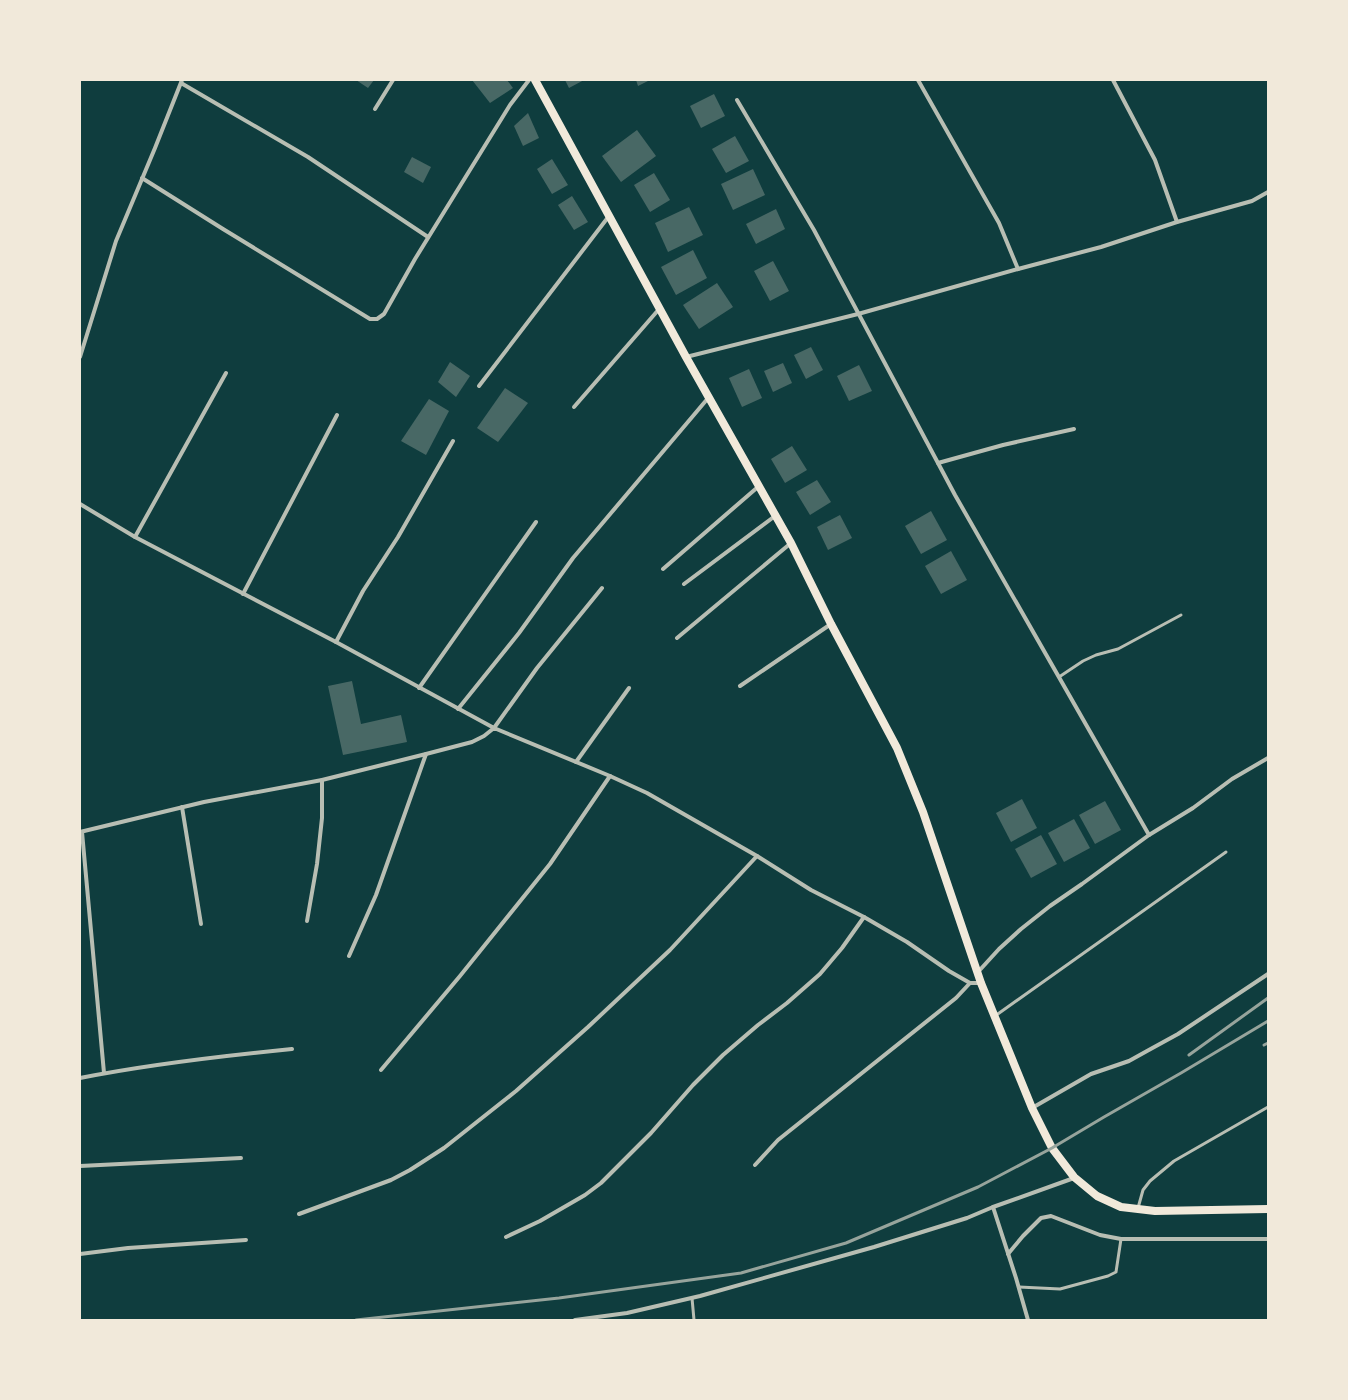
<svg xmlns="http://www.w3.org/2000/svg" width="1348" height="1400" font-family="Montserrat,sans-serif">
  <rect width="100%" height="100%" fill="#0f3d3e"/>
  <!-- building -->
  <g fill="#486865">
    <polygon points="356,80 374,80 368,88"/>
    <polygon points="472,80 507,80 513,88 490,103"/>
    <polygon points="565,80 584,80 569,88"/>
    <polygon points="636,80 650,80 638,86"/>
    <polygon points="714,94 725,116 701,128 690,106"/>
    <polygon points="528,113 539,138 523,146 514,126"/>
    <polygon points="637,130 656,156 621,182 602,156"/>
    <polygon points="735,136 749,161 726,173 712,149"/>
    <polygon points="412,157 431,167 423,183 404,172"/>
    <polygon points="552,159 568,185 552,194 537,169"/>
    <polygon points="753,169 765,195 733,210 721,184"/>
    <polygon points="654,173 670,200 650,212 634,185"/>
    <polygon points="572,196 588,222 574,230 558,205"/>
    <polygon points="689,207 703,235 668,252 655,223"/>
    <polygon points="776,209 785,229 756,244 746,224"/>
    <polygon points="693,250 707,278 676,295 661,267"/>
    <polygon points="773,261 789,291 770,301 754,271"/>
    <polygon points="717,283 733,307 699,329 683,305"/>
    <polygon points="811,347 823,370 806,379 794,355"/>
    <polygon points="450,362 470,376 456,397 438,382"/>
    <polygon points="783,363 792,383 773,392 764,371"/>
    <polygon points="859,365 872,391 849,401 837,376"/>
    <polygon points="749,369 762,398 742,407 729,378"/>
    <polygon points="505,388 528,403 498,442 477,428"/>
    <polygon points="429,399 449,411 426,455 401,441"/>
    <polygon points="792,446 807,470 785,483 771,459"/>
    <polygon points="817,480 831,502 810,515 796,492"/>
    <polygon points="931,511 947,540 921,554 905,526"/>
    <polygon points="840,515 852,538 828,550 817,527"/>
    <polygon points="951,551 967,580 941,594 925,566"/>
    <polygon points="352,681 361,724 401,715 407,742 343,755 328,686"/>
    <polygon points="1022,799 1037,828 1011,842 996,813"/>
    <polygon points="1105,801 1121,830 1095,844 1079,815"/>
    <polygon points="1074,819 1090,848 1064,862 1048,833"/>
    <polygon points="1041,835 1057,864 1031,878 1015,849"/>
  </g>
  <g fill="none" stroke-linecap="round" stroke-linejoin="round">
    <!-- service -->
    <g stroke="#b8beb3" stroke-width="3">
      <polyline points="1059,677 1083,661 1096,655 1118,649 1181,615"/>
      <polyline points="995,1016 1226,852"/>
      <polyline points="1138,1208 1143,1190 1150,1181 1174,1161 1268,1107"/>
      <polyline points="1019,1287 1060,1289 1108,1276 1116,1272 1121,1239"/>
      <polyline points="692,1298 694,1320"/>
    </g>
    <!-- minor -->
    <g stroke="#b8beb3" stroke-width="4">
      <polyline points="918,80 999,223 1018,269"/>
      <polyline points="1113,80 1155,160 1177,222"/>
      <polyline points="181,83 308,157 428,237"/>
      <polyline points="737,100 814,230 955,495 1149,835"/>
      <polyline points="375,109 393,80"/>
      <polyline points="142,178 223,229 370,319 377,319 384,314 415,259 510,105 529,80"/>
      <polyline points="80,357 116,241 155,148 182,80"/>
      <polyline points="686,357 858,314 1018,269 1101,247 1177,222 1252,201 1268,192"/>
      <polyline points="479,386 609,216"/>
      <polyline points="574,407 660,308"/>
      <polyline points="938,463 1003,445 1074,429"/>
      <polyline points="80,504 135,537 336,642 494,728 537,668 602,588"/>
      <polyline points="135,537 226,373"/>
      <polyline points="663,569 759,486"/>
      <polyline points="684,584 775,516"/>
      <polyline points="243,594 337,415"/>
      <polyline points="677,638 791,543"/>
      <polyline points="336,642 363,591 398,537 453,441"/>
      <polyline points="740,686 831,624"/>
      <polyline points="419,688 536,522"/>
      <polyline points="458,709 519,633 573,558 709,397"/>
      <polyline points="576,762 629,688"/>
      <polyline points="182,807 201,924"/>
      <polyline points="80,832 204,802 322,780 426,754 472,742 484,736 494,728 610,776 647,793 757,856 811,890 864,917 907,942 949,971 970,983 981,983"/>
      <polyline points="82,832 104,1073"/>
      <polyline points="307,921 317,864 322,818 322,780"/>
      <polyline points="349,956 376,895 426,754"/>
      <polyline points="978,972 999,949 1021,929 1050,906 1082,884 1149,835 1193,808 1232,779 1268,758"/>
      <polyline points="381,1070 460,976 550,864 610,776"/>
      <path d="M80,1078C150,1064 221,1056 292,1049"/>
      <polyline points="1032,1108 1091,1074 1129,1061 1147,1051 1178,1034 1268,974"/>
      <polyline points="755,1165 778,1140 956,998 970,983"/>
      <polyline points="80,1166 241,1158"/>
      <polyline points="993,1207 1016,1278 1028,1320"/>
      <polyline points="299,1214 391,1180 410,1170 444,1148 516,1091 588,1027 670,950 757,856"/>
      <polyline points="506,1237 540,1221 585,1195 601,1183 651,1133 693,1085 723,1055 758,1025 787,1003 820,974 842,948 864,917"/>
      <polyline points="80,1254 128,1248 246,1240"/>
      <polyline points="1008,1254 1023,1236 1041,1218 1051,1216 1100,1235 1121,1239 1268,1239"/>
      <polyline points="575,1320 627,1313 700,1296 874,1247 967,1218 993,1207 1074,1178"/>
    </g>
    <!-- secondary -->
    <polyline stroke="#f1e9da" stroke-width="8" points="535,80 686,357 791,543 831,624 897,748 923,812 981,983 1032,1108 1052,1148 1074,1177 1097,1196 1121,1207 1155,1211 1268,1209"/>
    <!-- rail -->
    <g stroke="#97a49c" stroke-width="3">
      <polyline points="1264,1045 1268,1043"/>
      <polyline points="1189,1055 1268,998"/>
      <polyline points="356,1320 559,1298 741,1273 846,1243 978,1187 1052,1148 1104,1117 1181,1073 1268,1021"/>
    </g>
  </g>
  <!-- border -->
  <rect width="1348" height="1400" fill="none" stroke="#f1e9da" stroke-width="162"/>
</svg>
